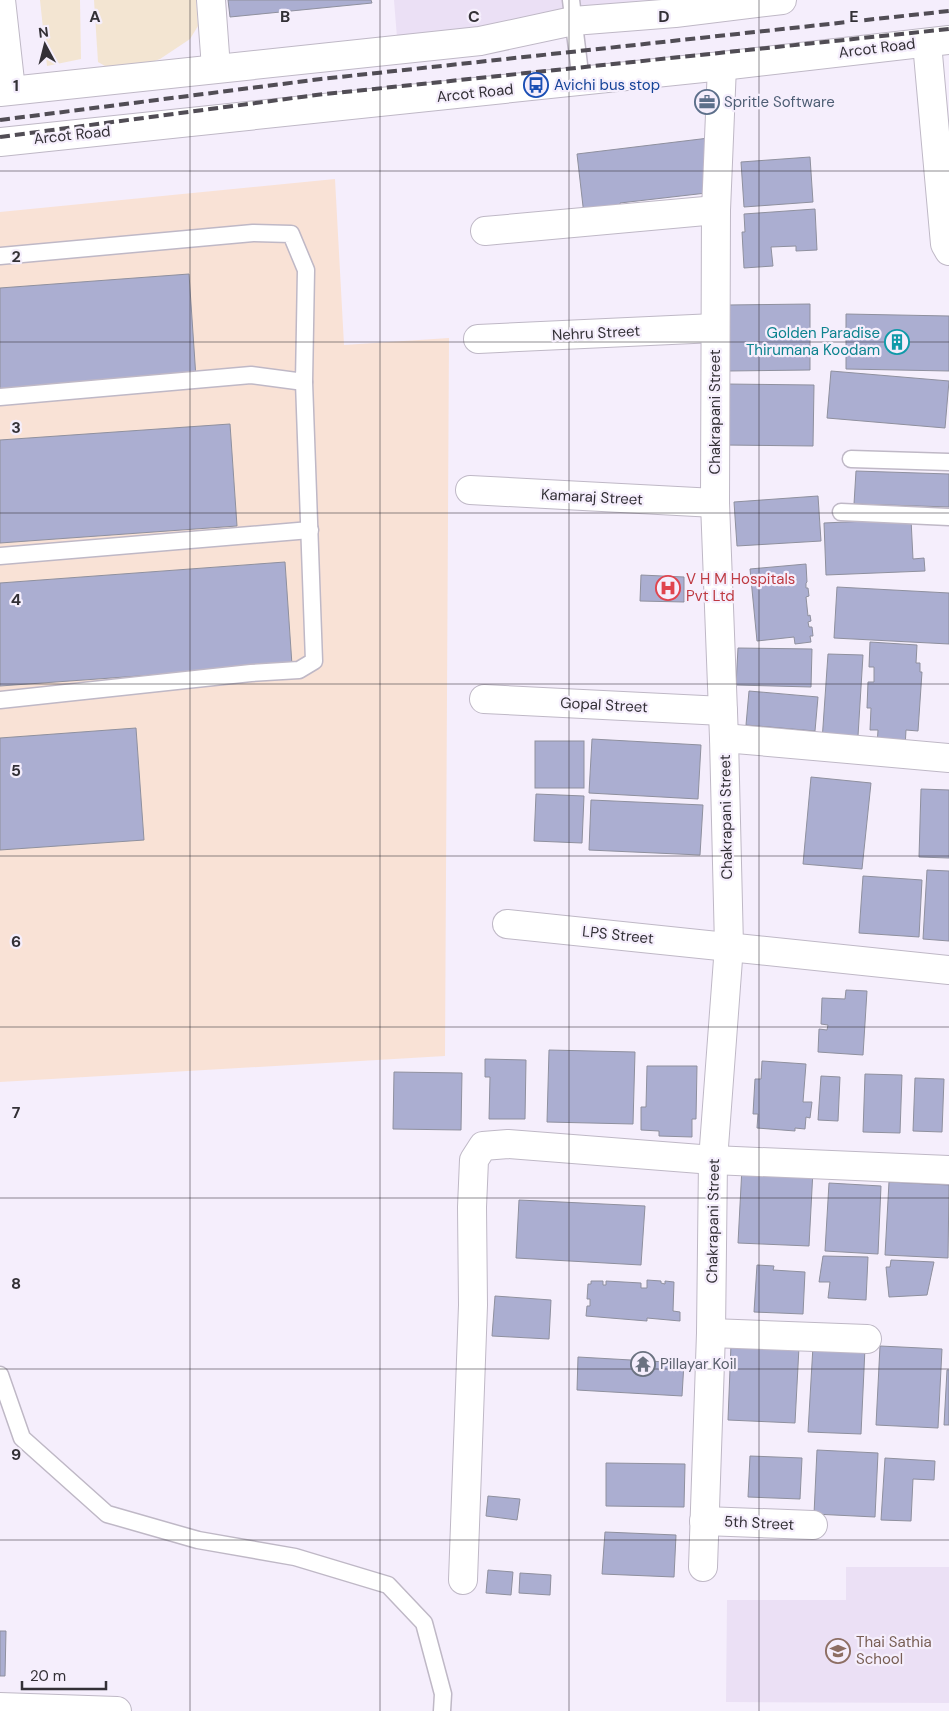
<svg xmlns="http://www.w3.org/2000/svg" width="949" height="1711" font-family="'DM Sans',sans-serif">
  <rect width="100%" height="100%" fill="#f5eefc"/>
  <!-- commercial -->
  <g fill="#f3e5d2">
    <polygon points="40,0 80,0 81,59 47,66"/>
    <polygon points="94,0 196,0 198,26 190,39 160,59 119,74 98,62"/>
  </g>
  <!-- industrial -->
  <polygon fill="#f9e2d6" points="335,179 344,345 449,338 445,1056 0,1082 0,212"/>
  <!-- built -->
  <g fill="#ebe0f5">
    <polygon points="394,0 689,0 692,26 398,50"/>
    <polygon points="846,1567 949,1567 949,1703 726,1702 727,1600 846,1600"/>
  </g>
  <!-- building -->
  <g fill="#abaed1" stroke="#8f909e">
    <polygon points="228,0 371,0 372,3 230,17"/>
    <polygon points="709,138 715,192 620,203 621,210 584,215 577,154"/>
    <polygon points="810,157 813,202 744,207 741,162"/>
    <polygon points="815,209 817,250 796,251 796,246 771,247 773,266 744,268 742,232 745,232 744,214"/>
    <polygon points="189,274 196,378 0,392 0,288"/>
    <polygon points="810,304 810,370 728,371 728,305"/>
    <polygon points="846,314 949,316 949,371 846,369"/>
    <polygon points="831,371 949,381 945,428 827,418"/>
    <polygon points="725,384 814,385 813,446 724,445"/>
    <polygon points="230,424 237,526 0,543 0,440"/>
    <polygon points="856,471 949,474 949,507 854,504"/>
    <polygon points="818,496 821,541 737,546 734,502"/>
    <polygon points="911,519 913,559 924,558 925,571 826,575 824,523"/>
    <polygon points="285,562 292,665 0,686 0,583"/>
    <polygon points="806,564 807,582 806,583 806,588 808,588 809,596 806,597 808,616 810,615 811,621 808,622 809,627 812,627 813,636 810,636 811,642 795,644 794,637 757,641 750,569"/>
    <polygon points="641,575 684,577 684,602 640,601"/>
    <polygon points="837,587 949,593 949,644 834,638"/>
    <polygon points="870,642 917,645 916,663 920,663 920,672 922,672 918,731 906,730 905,748 877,747 878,730 870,730 871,708 867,708 868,682 874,682 874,667 869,667"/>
    <polygon points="738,648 812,649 811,687 736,685"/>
    <polygon points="828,654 863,655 858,736 849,736 822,741"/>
    <polygon points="749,691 818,697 815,731 746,725"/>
    <polygon points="136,728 144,840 0,850 0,738"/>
    <polygon points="592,739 701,745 698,799 589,793"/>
    <rect x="535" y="741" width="49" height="47"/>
    <polygon points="811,777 871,783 862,869 803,864"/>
    <polygon points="921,789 949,790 949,858 919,857"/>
    <polygon points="536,794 584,796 582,843 534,841"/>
    <polygon points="591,800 703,805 700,855 589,850"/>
    <polygon points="927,870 949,871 949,941 923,939"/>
    <polygon points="863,876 922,880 919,937 859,933"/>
    <polygon points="846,990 867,991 863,1055 818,1052 819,1029 827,1030 828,1025 821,1024 822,998 845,999"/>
    <polygon points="549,1050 635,1052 633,1124 547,1122"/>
    <polygon points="485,1059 526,1060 525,1119 489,1119 490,1077 485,1077"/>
    <polygon points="762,1061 806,1064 803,1102 812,1102 810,1118 806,1117 805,1129 795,1128 795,1131 757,1128 758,1114 753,1114 755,1079 761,1079"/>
    <polygon points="647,1066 697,1066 696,1119 692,1119 692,1137 659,1136 659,1131 641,1130 641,1107 646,1107"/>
    <polygon points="394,1072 462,1073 461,1130 393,1129"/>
    <polygon points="865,1074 902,1075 900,1133 863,1132"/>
    <polygon points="821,1076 840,1077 838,1121 818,1120"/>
    <polygon points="915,1078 944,1079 942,1132 913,1131"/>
    <polygon points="742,1167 813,1170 809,1246 738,1243"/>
    <polygon points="889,1182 949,1185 948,1258 885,1255"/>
    <polygon points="829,1183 881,1186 878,1254 825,1251"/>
    <polygon points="519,1200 645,1206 641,1265 516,1258"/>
    <polygon points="823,1256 868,1257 866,1300 828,1298 830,1282 819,1282"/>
    <polygon points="891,1260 934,1262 927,1295 889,1297 886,1267 890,1267"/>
    <polygon points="757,1265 774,1266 773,1270 805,1272 803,1314 754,1312"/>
    <polygon points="647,1280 661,1281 661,1283 665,1284 665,1281 674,1282 673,1311 680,1312 680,1321 647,1318 647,1321 586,1316 587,1306 590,1306 590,1299 587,1299 588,1284 591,1284 591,1281 603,1281 603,1285 606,1285 606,1281 641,1283 641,1288 647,1288"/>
    <polygon points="495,1296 551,1300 549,1339 492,1336"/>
    <polygon points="731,1344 799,1347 795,1423 728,1420"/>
    <polygon points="813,1346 865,1348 861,1434 808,1432"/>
    <polygon points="880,1346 942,1349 938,1428 876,1425"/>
    <polygon points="578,1357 684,1363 682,1396 577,1390"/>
    <polygon points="947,1370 949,1370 949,1425 944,1425"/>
    <polygon points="817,1450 878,1453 875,1517 814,1514"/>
    <polygon points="750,1456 802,1458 800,1499 748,1497"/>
    <polygon points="885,1458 935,1461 934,1480 913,1479 911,1521 881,1520"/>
    <polygon points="606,1463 685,1464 684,1507 606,1506"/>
    <polygon points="488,1496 520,1499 517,1520 486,1516"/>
    <polygon points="605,1532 676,1535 674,1577 602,1574"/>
    <polygon points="488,1570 513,1572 511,1595 486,1593"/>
    <polygon points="520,1573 551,1575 550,1595 519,1593"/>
    <polygon points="0,1631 6,1631 5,1676 0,1676"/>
  </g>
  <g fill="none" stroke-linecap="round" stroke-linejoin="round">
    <defs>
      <g id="service">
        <polyline points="571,0 581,81"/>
        <polyline points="0,256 253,233 291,234 306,270 304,382 251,375 0,397"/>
        <polyline points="851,459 949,462"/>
        <polyline points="841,512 949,517"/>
        <polyline points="0,556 310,530"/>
        <polyline points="0,700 251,673 299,670 314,661 304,382"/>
        <polyline points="0,1375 22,1438 107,1514 198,1540 295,1557 388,1585 424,1623 443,1694 442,1711"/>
      </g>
      <g id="minor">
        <polyline points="1,0 11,90"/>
        <polyline points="211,0 216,68"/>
        <polyline points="927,43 945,244 949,251"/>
        <polyline points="485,231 716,210"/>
        <polyline points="478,339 715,328"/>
        <polyline points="470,490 715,503"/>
        <polyline points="484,699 723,711"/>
        <polyline points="724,738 949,758"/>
        <polyline points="507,924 949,970"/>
        <polyline points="711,1333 867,1339"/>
        <polyline points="704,1521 813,1525"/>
        <polyline points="703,1567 711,1333 713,1160 729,946 724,738 715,503 716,210 722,66"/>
        <polyline points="463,1580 473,1305 472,1207 474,1160 483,1146 508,1144 713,1160 949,1170"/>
      </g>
      <polyline id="secondary" points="0,1707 117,1711"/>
      <g id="primary">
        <polyline points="0,92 480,41 573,21 675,13 782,0"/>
        <polyline points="0,142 722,66 949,40"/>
      </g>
    </defs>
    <!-- service casing -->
    <use href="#service" stroke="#bfb8c6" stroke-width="19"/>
    <!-- minor casing -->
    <use href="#minor" stroke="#bfb8c6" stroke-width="30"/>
    <!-- secondary casing -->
    <use href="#secondary" stroke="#bfb8c6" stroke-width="30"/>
    <!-- primary casing -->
    <use href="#primary" stroke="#bfb8c6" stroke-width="30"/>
    <!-- service -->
    <use href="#service" stroke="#fff" stroke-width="16"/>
    <!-- minor -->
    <use href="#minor" stroke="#fff" stroke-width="28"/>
    <!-- secondary -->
    <use href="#secondary" stroke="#fff" stroke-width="28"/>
    <!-- primary -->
    <use href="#primary" stroke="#fff" stroke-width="28"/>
    <!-- rail -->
    <g stroke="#514d55" stroke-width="4" stroke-dasharray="10 5" stroke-linecap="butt">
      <polyline points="0,120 321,79 949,11"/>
      <polyline points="0,137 316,95 949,29"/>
    </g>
  </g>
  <!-- grid -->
  <path fill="none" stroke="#333036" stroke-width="1" stroke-opacity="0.55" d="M190,0V1711M380,0V1711M569,0V1711M759,0V1711M0,171H949M0,342H949M0,513H949M0,684H949M0,856H949M0,1027H949M0,1198H949M0,1369H949M0,1540H949"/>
  <!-- icons -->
  <defs>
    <symbol id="bus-ring" viewBox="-11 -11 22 22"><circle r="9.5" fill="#f5eefc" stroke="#1a4fb4" stroke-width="1.5"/><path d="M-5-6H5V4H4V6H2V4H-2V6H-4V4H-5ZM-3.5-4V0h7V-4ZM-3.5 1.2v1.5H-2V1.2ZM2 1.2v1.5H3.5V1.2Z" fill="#1a4fb4"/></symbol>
    <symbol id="office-ring" viewBox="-11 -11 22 22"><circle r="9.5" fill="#f5eefc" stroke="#5c6f8a" stroke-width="1.5"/><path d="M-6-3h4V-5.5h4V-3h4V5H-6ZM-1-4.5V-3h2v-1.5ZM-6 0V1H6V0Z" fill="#5c6f8a"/></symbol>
    <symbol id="building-ring" viewBox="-11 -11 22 22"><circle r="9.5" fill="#f5eefc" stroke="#0f9aa8" stroke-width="1.5"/><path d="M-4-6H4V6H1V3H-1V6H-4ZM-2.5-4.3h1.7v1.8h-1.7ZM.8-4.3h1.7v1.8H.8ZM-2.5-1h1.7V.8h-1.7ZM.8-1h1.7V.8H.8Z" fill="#0f9aa8"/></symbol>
    <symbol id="hospital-ring" viewBox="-11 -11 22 22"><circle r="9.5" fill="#f5eefc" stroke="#e0444e" stroke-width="1.5"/><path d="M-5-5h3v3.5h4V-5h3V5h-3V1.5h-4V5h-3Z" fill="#e0444e"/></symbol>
    <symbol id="temple-ring" viewBox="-11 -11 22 22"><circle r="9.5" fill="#f5eefc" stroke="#6b7280" stroke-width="1.5"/><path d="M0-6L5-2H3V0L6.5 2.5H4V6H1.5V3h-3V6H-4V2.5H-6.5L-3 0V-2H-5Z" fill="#6b7280"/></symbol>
    <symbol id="school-ring" viewBox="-11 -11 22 22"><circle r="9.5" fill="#f5eefc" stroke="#8d6e63" stroke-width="1.5"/><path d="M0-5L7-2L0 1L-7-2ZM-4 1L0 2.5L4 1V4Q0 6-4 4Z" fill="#8d6e63"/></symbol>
  </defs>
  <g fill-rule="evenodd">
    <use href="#bus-ring" x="522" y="71" width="28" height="28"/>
    <use href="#office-ring" x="693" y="88" width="28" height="28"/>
    <use href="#building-ring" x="883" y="328" width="28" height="28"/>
    <use href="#hospital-ring" x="654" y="574" width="28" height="28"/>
    <use href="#temple-ring" x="629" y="1350" width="28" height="28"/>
    <use href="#school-ring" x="824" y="1637" width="28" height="28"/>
  </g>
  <g text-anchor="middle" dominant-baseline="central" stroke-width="4.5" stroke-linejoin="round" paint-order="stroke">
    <!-- street labels -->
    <g font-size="15" fill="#333036" stroke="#f5eefc">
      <text transform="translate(877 48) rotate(-7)">Arcot Road</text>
      <text transform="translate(475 93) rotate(-6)">Arcot Road</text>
      <text transform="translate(72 135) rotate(-6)">Arcot Road</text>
      <text transform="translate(596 333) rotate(-3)">Nehru Street</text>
      <text transform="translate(715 412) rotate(-90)">Chakrapani Street</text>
      <text transform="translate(592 497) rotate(3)">Kamaraj Street</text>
      <text transform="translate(604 705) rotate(3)">Gopal Street</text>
      <text transform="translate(726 817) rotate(-91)">Chakrapani Street</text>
      <text transform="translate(618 935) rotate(6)">LPS Street</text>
      <text transform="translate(713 1221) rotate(-89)">Chakrapani Street</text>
      <text transform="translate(759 1523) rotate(3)">5th Street</text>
    </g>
    <!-- transit labels -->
    <g font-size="15" fill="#164399" stroke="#f5eefc" text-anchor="start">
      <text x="554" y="85">Avichi bus stop</text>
    </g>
    <!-- service labels -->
    <g font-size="15" fill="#4e5e75" stroke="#f5eefc" text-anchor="start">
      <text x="724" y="102">Spritle Software</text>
    </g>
    <!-- culture labels -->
    <g font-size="15" fill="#0d838f" stroke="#f5eefc" text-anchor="end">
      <text x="880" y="333">Golden Paradise<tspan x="880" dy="17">Thirumana Koodam</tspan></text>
    </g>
    <!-- health labels -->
    <g font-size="15" fill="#be3a42" stroke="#f5eefc" text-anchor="start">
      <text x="686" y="579">V H M Hospitals<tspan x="686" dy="17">Pvt Ltd</tspan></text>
    </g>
    <!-- worship labels -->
    <g font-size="15" fill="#5b616d" stroke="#f5eefc" text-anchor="start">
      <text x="660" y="1364">Pillayar Koil</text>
    </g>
    <!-- education labels -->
    <g font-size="15" fill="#785e54" stroke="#f5eefc" text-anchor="start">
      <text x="856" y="1642">Thai Sathia<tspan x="856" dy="17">School</tspan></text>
    </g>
  </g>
  <g font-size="16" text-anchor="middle" font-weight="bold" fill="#333036" stroke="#f5eefc" stroke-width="4.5" stroke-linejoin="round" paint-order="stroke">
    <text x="95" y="22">A</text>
    <text x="285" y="22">B</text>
    <text x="474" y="22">C</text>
    <text x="664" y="22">D</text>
    <text x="854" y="22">E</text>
    <text x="16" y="91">1</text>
    <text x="16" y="262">2</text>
    <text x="16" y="433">3</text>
    <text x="16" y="605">4</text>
    <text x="16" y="776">5</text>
    <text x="16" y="947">6</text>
    <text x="16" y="1118">7</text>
    <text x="16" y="1289">8</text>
    <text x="16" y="1460">9</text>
  </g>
  <!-- north arrow -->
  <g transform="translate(45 45) rotate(353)" stroke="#f5eefc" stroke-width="4" paint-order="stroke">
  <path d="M0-4L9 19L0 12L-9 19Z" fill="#333036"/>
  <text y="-8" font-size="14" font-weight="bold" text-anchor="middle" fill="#333036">N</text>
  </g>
  <!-- scale -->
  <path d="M22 1681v8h84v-8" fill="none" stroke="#333036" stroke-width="2.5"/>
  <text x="30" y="1681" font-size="15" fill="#333036" stroke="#f5eefc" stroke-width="4" paint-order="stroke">20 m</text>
</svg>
